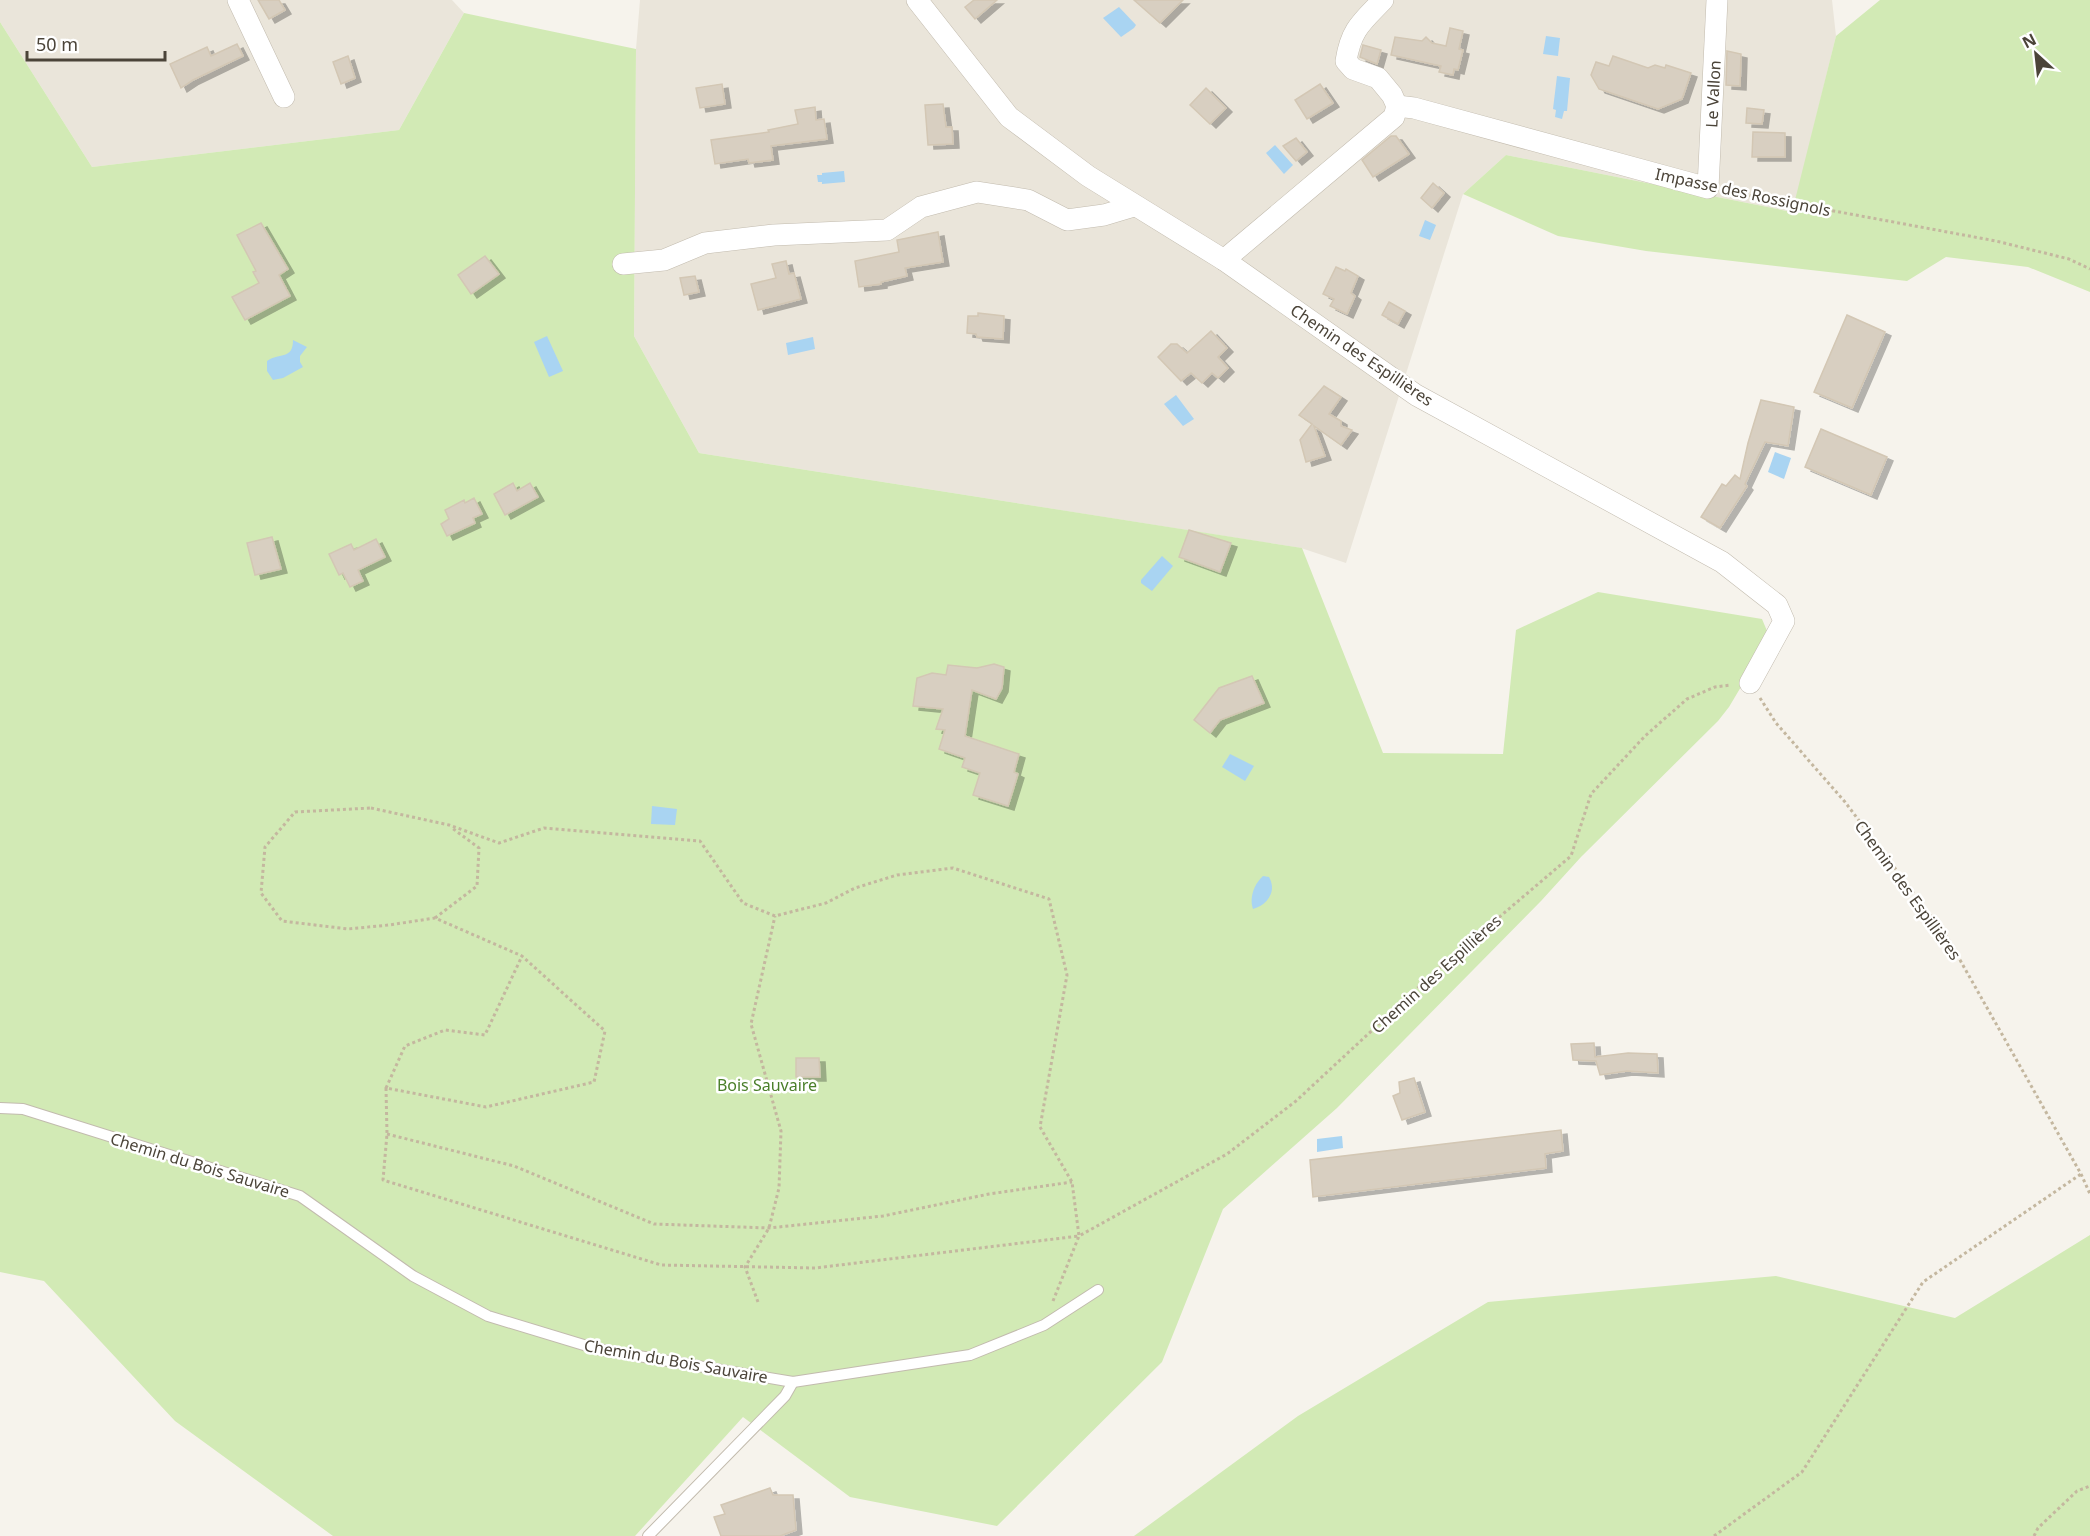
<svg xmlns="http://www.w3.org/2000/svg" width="2090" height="1536" font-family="'Noto Sans',sans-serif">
  <defs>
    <filter id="shadow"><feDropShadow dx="6" dy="4" stdDeviation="0" flood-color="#0004"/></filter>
  </defs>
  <rect width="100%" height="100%" fill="#f6f3ec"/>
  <!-- residential -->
  <g fill="#eae5da">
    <polygon points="0,0 452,0 464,13 399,130 92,167 0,22"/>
    <polygon points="640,0 1832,0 1836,36 1793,212 1506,155 1463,194 1346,563 1301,548 699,453 634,336 636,49"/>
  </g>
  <!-- green -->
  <g fill="#d2eab5">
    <polygon points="1880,0 2090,0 2090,292 2028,267 1946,257 1907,281 1646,251 1558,236 1463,194 1506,155 1792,212 1836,36"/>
    <polygon points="464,13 636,49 634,336 699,453 1302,548 1383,753 1503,754 1516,630 1598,592 1762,619 1770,638 1729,707 1718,721 1581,857 1541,901 1337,1108 1223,1209 1162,1362 997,1526 850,1497 743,1417 635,1536 333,1536 175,1421 44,1281 0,1272 0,22 92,167 399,130"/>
    <polygon points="2090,1235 2090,1536 1134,1536 1298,1416 1488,1302 1776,1276 1955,1318"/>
  </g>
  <!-- water -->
  <g fill="#a9d4f2">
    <polygon points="1119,7 1136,25 1134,28 1121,37 1103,18"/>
    <polygon points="1546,36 1560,38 1558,56 1543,54"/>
    <polygon points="1557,76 1570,78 1567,111 1564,111 1562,119 1555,117 1556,110 1553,109"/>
    <polygon points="1275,145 1293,165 1284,174 1266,153"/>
    <polygon points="844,171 845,182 822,184 822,182 818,182 817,175 822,175 822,173"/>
    <polygon points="1425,220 1436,225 1430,240 1419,236"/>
    <polygon points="547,336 563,371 549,377 534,342"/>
    <polygon points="813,337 815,349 788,355 786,343"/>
    <path d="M293,340L307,347L300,356V362L303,367L283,378L273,380L267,371V361C280,352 293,360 293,340Z"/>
    <polygon points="1176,395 1194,419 1183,426 1164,404"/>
    <polygon points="1775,452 1791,458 1784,479 1768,472"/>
    <polygon points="1162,556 1173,566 1152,591 1141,583 1141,580"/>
    <polygon points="1230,754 1254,766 1245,781 1222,767"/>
    <polygon points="652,806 677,809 675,825 651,824"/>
    <path d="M1263,876L1269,877C1277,891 1268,905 1253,909C1249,898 1254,884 1263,876Z"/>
    <polygon points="1342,1136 1343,1148 1317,1152 1317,1139"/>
  </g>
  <!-- building -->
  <g fill="#d8cfc1" stroke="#d3c7b4" stroke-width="1.5" filter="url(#shadow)">
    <polygon points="258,0 279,0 285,10 269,19"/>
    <polygon points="974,0 997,0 975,19 965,7"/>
    <polygon points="1134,0 1183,0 1160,23"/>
    <polygon points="1450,28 1463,31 1459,49 1463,50 1458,70 1454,69 1453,75 1439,72 1441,66 1391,55 1395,37 1422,41 1426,37 1432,43 1446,46"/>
    <polygon points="237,44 243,56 193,80 181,88 170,64 207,47 211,56"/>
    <polygon points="1363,45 1381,50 1377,64 1360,57"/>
    <polygon points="1727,51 1741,54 1740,86 1726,85"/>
    <polygon points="348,56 355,78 341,84 333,62"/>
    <polygon points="1613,56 1648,68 1655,65 1665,68 1666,65 1691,73 1682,99 1658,109 1599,89 1591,75 1596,62 1609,66"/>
    <polygon points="722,84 725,104 700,108 696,88"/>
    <polygon points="1320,84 1333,103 1307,119 1295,100"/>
    <polygon points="1206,88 1226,108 1210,124 1190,105"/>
    <polygon points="943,104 946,127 952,127 953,144 928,145 925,105"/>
    <polygon points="815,107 816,120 824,119 827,139 771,146 773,160 749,163 748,159 715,164 711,140 769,132 768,130 798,124 795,110"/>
    <polygon points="1747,108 1764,110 1762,124 1746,123"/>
    <polygon points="1753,132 1785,133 1785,157 1752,157"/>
    <polygon points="1391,136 1396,136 1409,154 1373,177 1362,160"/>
    <polygon points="1296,138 1307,152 1296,161 1283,146"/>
    <polygon points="1433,183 1444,193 1432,208 1421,198"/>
    <polygon points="261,223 288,269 279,275 290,296 245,320 232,297 259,283 253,272 256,271 237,235"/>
    <polygon points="938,232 943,262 905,268 907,276 881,282 881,284 859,287 855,261 899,252 897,240"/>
    <polygon points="485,256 499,274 471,294 458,275"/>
    <polygon points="786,261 789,274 794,273 801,299 758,310 751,284 776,278 772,264"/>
    <polygon points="1336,267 1345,271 1346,269 1358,276 1351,293 1355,296 1347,314 1330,306 1334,299 1323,294"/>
    <polygon points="695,276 699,292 684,295 680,278"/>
    <polygon points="1389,302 1405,311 1398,324 1382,315"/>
    <polygon points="978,313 1004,316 1003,339 977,337 976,334 967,333 968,316 978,316"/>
    <polygon points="1847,315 1885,332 1852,408 1814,392"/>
    <polygon points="1211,331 1227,348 1218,357 1228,368 1218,378 1212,373 1202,383 1191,373 1181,381 1158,357 1171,344 1177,344 1187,353"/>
    <polygon points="1324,386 1341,397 1329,414 1341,421 1341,426 1352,430 1341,445 1314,426 1325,456 1306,462 1300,440 1312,424 1299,415"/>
    <polygon points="1761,400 1794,407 1788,446 1765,442 1745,484 1747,486 1720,528 1701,517 1722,484 1726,486 1735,475 1740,479 1748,443"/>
    <polygon points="1821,429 1887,457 1871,495 1805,467"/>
    <polygon points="513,483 517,491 530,483 538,497 505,515 494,494"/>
    <polygon points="474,498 482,514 473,518 475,523 447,536 441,524 449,519 445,510 464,500 465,503"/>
    <polygon points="1189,530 1231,543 1220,572 1179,557"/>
    <polygon points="272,537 281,569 255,575 247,543"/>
    <polygon points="376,539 385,557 358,570 363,581 350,587 343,573 339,575 329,554 351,544 354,550"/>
    <polygon points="994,664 1004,667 1002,688 996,699 972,690 965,736 1019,754 1014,772 1018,774 1008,806 973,795 980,773 962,767 965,758 939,749 945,730 936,729 943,709 913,706 917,678 932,673 946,675 948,665 977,668"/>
    <polygon points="1252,676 1264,703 1220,720 1210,733 1194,720 1219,688"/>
    <polygon points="1594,1043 1595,1057 1628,1053 1657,1054 1658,1073 1627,1071 1600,1075 1596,1061 1573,1060 1571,1044"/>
    <polygon points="796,1058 819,1058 820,1077 796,1077"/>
    <polygon points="1414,1078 1425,1112 1402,1120 1393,1096 1400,1093 1399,1082"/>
    <polygon points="1561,1130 1563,1151 1545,1154 1546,1168 1313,1197 1310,1160"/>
    <polygon points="770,1488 773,1495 793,1495 796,1530 780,1536 721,1536 714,1517 725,1514 721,1505"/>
  </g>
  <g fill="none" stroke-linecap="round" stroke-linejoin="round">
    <defs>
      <g id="lane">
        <polyline points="0,1108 23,1109 300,1196 413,1276 488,1316 597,1349 793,1382 970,1355 1044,1325 1098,1290"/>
        <polyline points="648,1536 785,1396 793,1382"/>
      </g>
      <g id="street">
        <polyline points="238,0 284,97"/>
        <polyline points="917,0 1009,117 1088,176 1224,260 1416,395 1722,562 1777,605 1784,621 1750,683"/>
        <polyline points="1397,106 1414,108 1708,188 1717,0"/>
        <path d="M1224,260L1394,117L1397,106L1392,95L1378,78L1353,69L1346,61C1351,29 1362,22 1383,0"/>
        <polyline points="623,264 664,260 705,243 774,235 887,230 921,207 977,192 1028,200 1067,220 1104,215 1134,206"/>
      </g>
    </defs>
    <!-- lane casing -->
    <use href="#lane" stroke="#c2bbae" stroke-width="12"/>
    <!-- street casing -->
    <use href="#street" stroke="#c2bbae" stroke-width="22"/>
    <!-- path -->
    <g stroke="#c4b79f" stroke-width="3" stroke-dasharray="3 3" stroke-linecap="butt">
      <polyline points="1726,191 1996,241 2069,259 2090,269"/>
      <polyline points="1760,698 1776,723 1845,802 1947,937 2081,1174 2090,1194"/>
      <polygon points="371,808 449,825 499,843 544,828 700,841 743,903 775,916 826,903 855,888 897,875 953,868 1049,899 1067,975 1040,1127 1072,1182 1079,1236 815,1268 661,1265 383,1180 387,1134 386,1088 486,1107 594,1082 605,1031 522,956 435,918 389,925 348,929 282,921 261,893 265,847 295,812"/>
      <polyline points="435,918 477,886 479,848 452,828"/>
      <polyline points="386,1088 405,1046 445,1030 485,1035 522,956"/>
      <polyline points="387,1134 514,1166 654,1224 769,1228 883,1216 989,1194 1072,1182"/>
      <polyline points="1053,1301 1079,1236 1227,1154 1296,1101 1436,971 1571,856 1591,794 1645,736 1687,699 1715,687 1731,685"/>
      <polyline points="758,1302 745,1267 769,1228 779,1188 781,1131 751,1024 775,916"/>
      <polyline points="1714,1536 1802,1472 1923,1282 2081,1174"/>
      <polyline points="2034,1536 2038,1528 2077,1491 2090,1486"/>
    </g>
    <!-- lane -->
    <use href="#lane" stroke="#fff" stroke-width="10"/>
    <!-- street -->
    <use href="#street" stroke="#fff" stroke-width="21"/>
  </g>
  <g text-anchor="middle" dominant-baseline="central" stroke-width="5" stroke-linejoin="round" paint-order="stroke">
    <!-- street labels -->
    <g font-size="16" fill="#4b4439" stroke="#fff">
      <text transform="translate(1713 94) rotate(-87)">Le Vallon</text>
      <text transform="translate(1743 192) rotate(12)">Impasse des Rossignols</text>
      <text transform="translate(1362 355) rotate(34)">Chemin des Espillières</text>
      <text transform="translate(1908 890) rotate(54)">Chemin des Espillières</text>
      <text transform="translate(1436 974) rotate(-42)">Chemin des Espillières</text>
      <text transform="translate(200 1165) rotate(17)">Chemin du Bois Sauvaire</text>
      <text transform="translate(676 1361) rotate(10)">Chemin du Bois Sauvaire</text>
    </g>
    <!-- park labels -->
    <g font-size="16" fill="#4a7f2a" stroke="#fff">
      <text x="767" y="1085">Bois Sauvaire</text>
    </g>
  </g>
  <!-- north arrow -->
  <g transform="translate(2036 54) rotate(333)" stroke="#ffffff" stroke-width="4.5" paint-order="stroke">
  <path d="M0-4.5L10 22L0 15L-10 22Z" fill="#4b4439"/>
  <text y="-9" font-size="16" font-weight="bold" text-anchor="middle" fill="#4b4439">N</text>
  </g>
  <!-- scale -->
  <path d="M27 51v9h138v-9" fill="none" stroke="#4b4439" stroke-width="3"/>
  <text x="36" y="51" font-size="18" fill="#4b4439" stroke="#ffffff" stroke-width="4.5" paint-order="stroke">50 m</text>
</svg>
